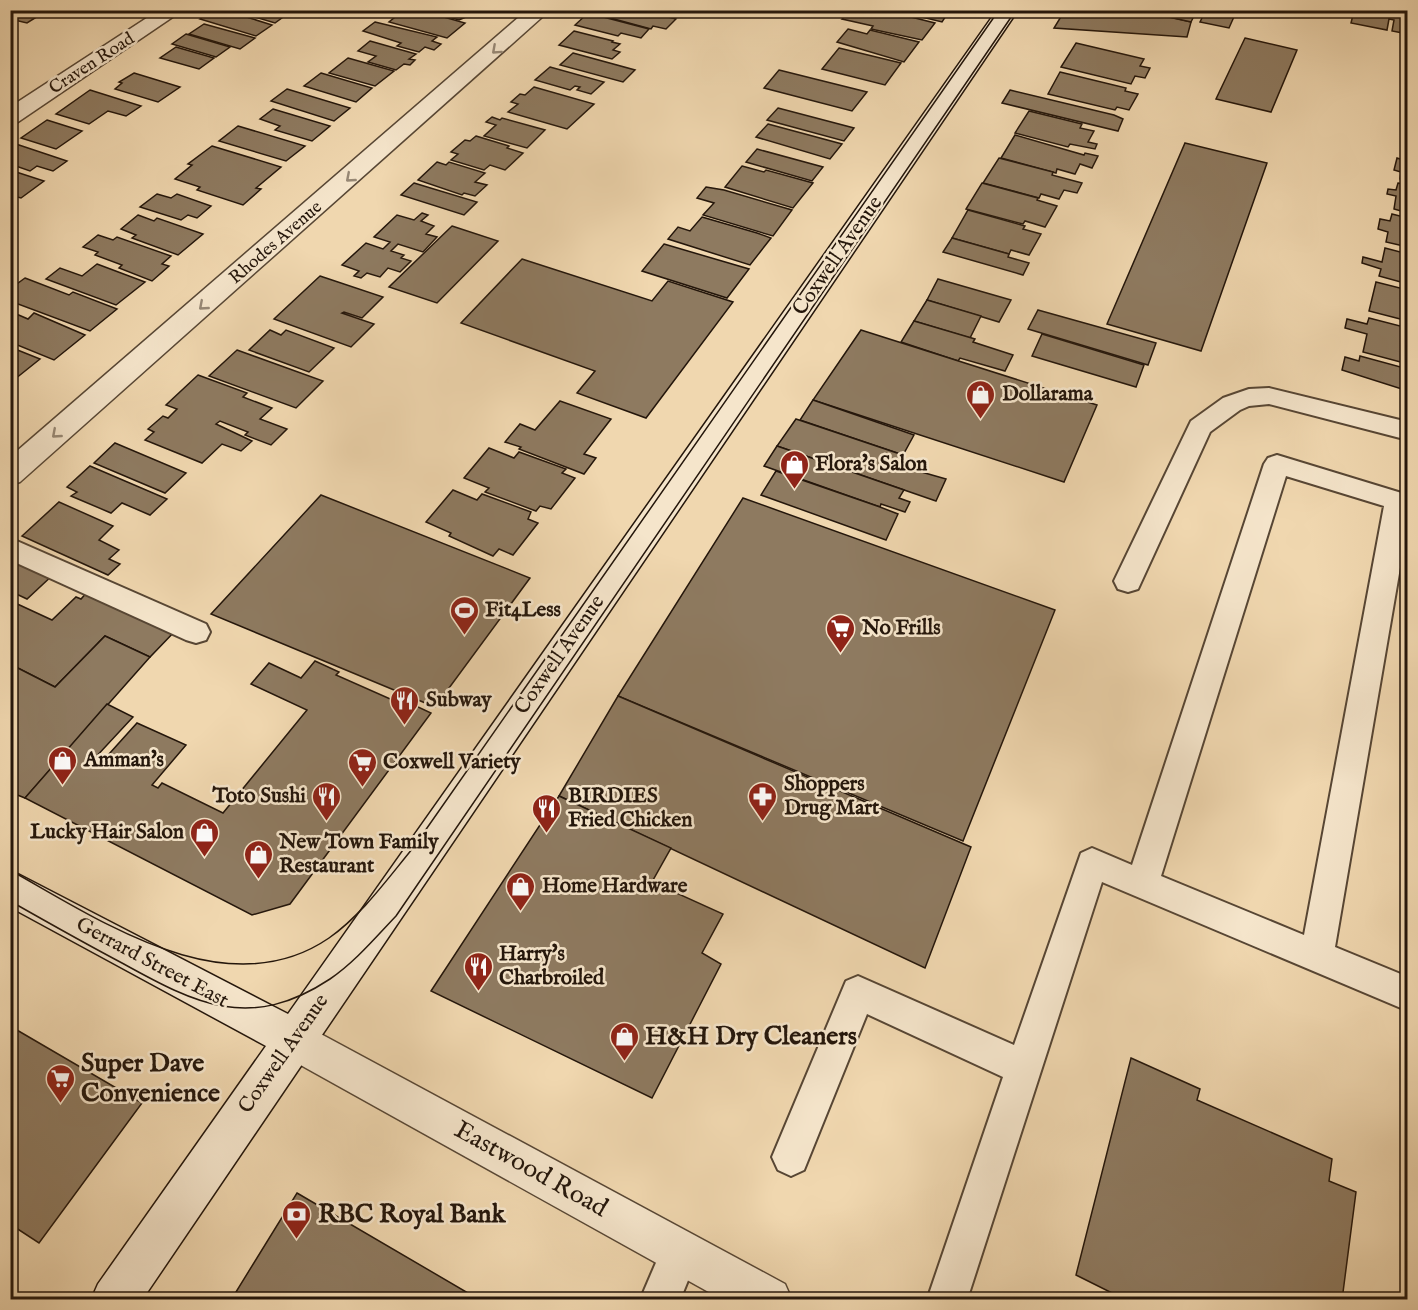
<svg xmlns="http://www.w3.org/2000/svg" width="1418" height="1310" font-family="'IM FELL English',serif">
  <rect width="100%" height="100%" fill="#f0d7af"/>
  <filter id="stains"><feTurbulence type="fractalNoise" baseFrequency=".00333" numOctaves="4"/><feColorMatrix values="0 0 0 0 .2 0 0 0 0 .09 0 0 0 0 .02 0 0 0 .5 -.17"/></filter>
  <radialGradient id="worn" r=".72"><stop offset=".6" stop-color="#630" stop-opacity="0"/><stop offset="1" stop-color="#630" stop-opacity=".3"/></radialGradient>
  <!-- building -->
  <g fill="#8e7a60" stroke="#24160b" stroke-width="1.5">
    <polygon points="10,10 48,10 27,23 10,19"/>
    <polygon points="213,10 224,10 272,25 256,36 200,19"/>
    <polygon points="231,10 283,10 290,12 275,23"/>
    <polygon points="404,10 419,10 465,23 447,38 389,22"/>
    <polygon points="423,10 471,10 467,14 471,15 459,20"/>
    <polygon points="600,10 640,10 676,19 666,29 653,26 651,29 603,16 607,12"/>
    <polygon points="664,10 694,10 688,16"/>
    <polygon points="852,10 869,10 884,14 887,11 935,23 922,40 871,29 873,26 842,19"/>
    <polygon points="893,10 950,10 942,22"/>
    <polygon points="1065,10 1137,10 1191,22 1187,37 1054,28"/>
    <polygon points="1139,10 1197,10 1191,22"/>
    <polygon points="1206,10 1237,10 1229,28 1200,22"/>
    <polygon points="1408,10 1408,34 1392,31 1394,20 1389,19 1387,30 1351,23 1354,11 1351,10"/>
    <polygon points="588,13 649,29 641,38 621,33 618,36 575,25"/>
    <polygon points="375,22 437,37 432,41 441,44 434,50 425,47 419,52 397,46 401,43 363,31"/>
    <polygon points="204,24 255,38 240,49 189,34"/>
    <polygon points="848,29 867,34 870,30 919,42 904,62 837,42"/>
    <polygon points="574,31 613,41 612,42 620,44 613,50 620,52 612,59 559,45"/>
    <polygon points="186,34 230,47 216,57 172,44"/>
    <polygon points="1245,38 1297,50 1271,112 1216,99"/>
    <polygon points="370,41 416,54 409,59 415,60 410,65 404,64 396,70 368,62 376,56 358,51"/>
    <polygon points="1076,43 1144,59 1140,66 1150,68 1145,78 1135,76 1131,84 1061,67"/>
    <polygon points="176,47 214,58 199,69 160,58"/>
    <polygon points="839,48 901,63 885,85 822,69"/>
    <polygon points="573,53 635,70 623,82 560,65"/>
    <polygon points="348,58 394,71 375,86 329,73"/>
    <polygon points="550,67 604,82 591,94 577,90 580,87 575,86 570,90 535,80"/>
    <polygon points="779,70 867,92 852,111 764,88"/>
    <polygon points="1060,72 1126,88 1125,91 1138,94 1129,110 1117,107 1115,110 1048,94"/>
    <polygon points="134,73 180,87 158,102 115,89 122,83 119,82"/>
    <polygon points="321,73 372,88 356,102 304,86"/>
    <polygon points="534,87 594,104 567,129 508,112 518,104 511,102 520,94 525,95"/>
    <polygon points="287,89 350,108 334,121 271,101"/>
    <polygon points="90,90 141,106 126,116 108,111 89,124 56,114"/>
    <polygon points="1010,90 1114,115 1123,119 1118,131 1002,103"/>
    <polygon points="778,108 854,128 844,141 767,120"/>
    <polygon points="273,109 330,126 312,141 275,130 280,126 260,119"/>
    <polygon points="1029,111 1082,124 1080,128 1094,131 1088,142 1097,144 1095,149 1070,144 1068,147 1015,133"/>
    <polygon points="492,117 500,120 502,118 545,130 527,148 484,136 496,125 486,122"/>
    <polygon points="47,120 82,131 56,149 21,138"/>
    <polygon points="768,124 842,144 830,159 756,137"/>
    <polygon points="238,126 305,146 286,161 219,141"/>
    <polygon points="1015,135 1084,155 1085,153 1098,156 1092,168 1080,164 1075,174 1057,169 1056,173 1001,158"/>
    <polygon points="476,136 509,146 507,148 523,153 505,170 490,165 484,170 451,160 458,154 451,152 465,140 470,141"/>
    <polygon points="13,143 67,161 53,171 37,166 30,171 10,164 10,145"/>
    <polygon points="1185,143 1267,163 1201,351 1107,324"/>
    <polygon points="212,146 281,167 256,188 261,189 243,205 197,190 200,187 175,179 192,165 188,164"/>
    <polygon points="757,149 823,167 812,181 746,162"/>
    <polygon points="1404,154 1408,155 1408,181 1400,179 1401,172 1394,170 1397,158 1403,160"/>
    <polygon points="999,158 1053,172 1052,175 1082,183 1077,193 1064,190 1059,199 1041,194 1039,198 983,183"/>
    <polygon points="437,162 446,165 449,162 485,173 475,182 487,185 475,196 464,193 462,195 418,180"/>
    <polygon points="742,166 764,172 766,170 813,183 793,208 725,187"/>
    <polygon points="10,170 44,181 21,198 10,195"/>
    <polygon points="414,183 477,202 464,215 401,195"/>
    <polygon points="982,183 1038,198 1037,200 1057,206 1045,227 1025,221 1023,224 966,209"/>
    <polygon points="1398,183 1408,185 1408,213 1394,209 1396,196 1387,194 1388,189 1396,190"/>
    <polygon points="706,187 724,190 792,210 773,236 703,215 714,203 697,198"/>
    <polygon points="157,194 171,198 177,194 211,206 197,218 188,215 181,220 140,207"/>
    <polygon points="968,210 1025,226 1023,229 1041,234 1029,255 1011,250 1009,254 952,238"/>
    <polygon points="422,213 428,215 421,221 434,226 426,234 437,237 423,252 398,244 391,251 404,255 401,258 411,261 400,272 388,268 380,277 367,273 361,278 354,276 359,271 342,265 366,243 383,249 390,242 374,237 397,215 414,220"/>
    <polygon points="1392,214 1408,218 1408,247 1386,242 1388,232 1378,229 1380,219 1390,221"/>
    <polygon points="138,215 154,221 157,218 203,234 178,255 132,238 136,235 121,229"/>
    <polygon points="702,217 757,233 771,238 750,265 668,239 678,227 690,231"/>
    <polygon points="452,226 498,241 437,303 389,287"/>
    <polygon points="98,235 113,240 117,237 171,256 162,264 169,266 152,281 119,268 122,265 95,255 98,252 83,247"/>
    <polygon points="952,238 1009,254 1008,257 1029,263 1023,275 943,252"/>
    <polygon points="664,244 749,269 727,298 642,271"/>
    <polygon points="1385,248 1408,254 1408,284 1379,276 1381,269 1362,263 1363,257 1382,262"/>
    <polygon points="522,259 652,301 668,281 733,302 646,418 577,393 595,371 461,323"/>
    <polygon points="97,264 145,282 116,305 46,279 60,268 82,276"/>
    <polygon points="320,276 383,297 362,318 344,312 342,313 374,324 351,347 274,319"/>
    <polygon points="25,278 69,295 73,292 117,309 90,331 10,301 10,289"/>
    <polygon points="938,279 1011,300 999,322 927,300"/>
    <polygon points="1376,282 1408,290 1408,321 1369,311"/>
    <polygon points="927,300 981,316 970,338 914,321"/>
    <polygon points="1038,310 1156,343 1148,365 1028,329"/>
    <polygon points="14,313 28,319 34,313 85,335 54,360 10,342 10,315"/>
    <polygon points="1369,318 1408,328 1408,364 1363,352 1367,334 1345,328 1347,319 1367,324"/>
    <polygon points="914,321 975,339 973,342 1013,355 1005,371 960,358 958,361 901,342"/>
    <polygon points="270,330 281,335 286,330 334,348 309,372 249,350"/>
    <polygon points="861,330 1097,405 1064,482 813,400"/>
    <polygon points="1042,334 1144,365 1136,387 1032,356"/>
    <polygon points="10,347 40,359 10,383"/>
    <polygon points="237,350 323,381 296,408 209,376"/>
    <polygon points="1360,356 1408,369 1408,391 1342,370 1345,357 1359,361"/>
    <polygon points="198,375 247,393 243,397 272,408 260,419 287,429 271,445 245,435 248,432 220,421 216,424 252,441 241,451 222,444 202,463 145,440 154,432 148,429 163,416 168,418 177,409 166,405"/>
    <polygon points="813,400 914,435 903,455 800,420"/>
    <polygon points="560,401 611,419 584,454 596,458 584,474 519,449 521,447 505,442 520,424 535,430"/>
    <polygon points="796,419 903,455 897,465 946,479 936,501 777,446"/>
    <polygon points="115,443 186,473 165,493 94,463"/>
    <polygon points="777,446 904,490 899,498 910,502 905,512 881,504 880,507 764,466"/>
    <polygon points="489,448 514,458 519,452 566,469 562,473 575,478 551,509 540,506 536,511 485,492 489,488 464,478"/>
    <polygon points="90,466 167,499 150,515 122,503 111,513 71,496 77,492 67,487"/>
    <polygon points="776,471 880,507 898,514 886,540 761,495"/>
    <polygon points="453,490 477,500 482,494 531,512 528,519 538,523 513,555 499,549 493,556 449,536 451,533 426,522"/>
    <polygon points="321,495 530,578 435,707 211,614"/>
    <polygon points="743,498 1055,610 963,841 618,696"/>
    <polygon points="59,502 113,526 99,540 119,550 109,559 120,564 108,575 22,536"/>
    <polygon points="10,552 56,572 27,599 10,591"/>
    <polygon points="89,590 177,629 150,657 105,636 55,687 10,664 10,605 13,602 52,620 76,597 81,599"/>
    <polygon points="105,636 150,657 25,798 10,792 10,664 55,687"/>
    <polygon points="315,661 339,672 336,675 397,702 399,698 431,713 290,904 252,915 25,798 107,704 133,717 93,760 100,764 137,723 186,745 152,785 158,788 162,783 223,813 307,710 251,684 269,663 301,678"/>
    <polygon points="618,696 971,847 925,968 559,796"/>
    <polygon points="559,796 671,848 652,882 723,914 702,953 721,964 652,1098 431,991"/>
    <polygon points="10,1026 142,1103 39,1243 10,1224"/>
    <polygon points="1131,1058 1200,1089 1197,1100 1332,1159 1329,1181 1356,1192 1342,1300 1126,1300 1076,1275"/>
    <polygon points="297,1193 480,1300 231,1300"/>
  </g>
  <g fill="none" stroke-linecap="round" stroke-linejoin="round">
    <defs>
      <g id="lane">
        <polygon points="1269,388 1408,422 1408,440 1269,404 1249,406 1240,410 1210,432 1138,589 1128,592 1118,589 1114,581 1191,421 1223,398 1249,389"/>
        <path d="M1277,455L1408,495V521L1335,947L1408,977V1011L1102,882L967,1300H927L1003,1077L867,1014L804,1170L791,1176L778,1170L772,1157L846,981L858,976L1014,1045L1081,853L1092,848L1132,865L1264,464L1268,458ZM1286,476L1384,506L1304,935L1161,876Z"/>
        <polygon points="10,538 206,624 210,632 206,640 196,643 186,640 10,560"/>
        <polygon points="681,1232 695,1237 700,1251 680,1300 640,1300 667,1237"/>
      </g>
      <g id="street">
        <polygon points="159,10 183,10 18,122 10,124 10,107"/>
        <polygon points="527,10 550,10 20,482 10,485 10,457"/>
        <polygon points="293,1019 785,1284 792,1300 723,1300 279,1053 273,1039 279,1025"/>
      </g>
      <polygon id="secondary" points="997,10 1018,10 142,1300 91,1300 98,1284 266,1046 10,907 10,870 288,1014"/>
    </defs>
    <!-- lane casing -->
    <use href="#lane" stroke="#574634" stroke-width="4"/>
    <!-- street casing -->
    <use href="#street" stroke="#574634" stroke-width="3"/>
    <!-- secondary casing -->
    <use href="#secondary" stroke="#24160b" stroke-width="3"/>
    <!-- lane -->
    <use href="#lane" fill="#f5e5cb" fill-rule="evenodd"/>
    <!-- street -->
    <use href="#street" fill="#f5e5cb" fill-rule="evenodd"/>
    <!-- secondary -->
    <use href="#secondary" fill="#f5e5cb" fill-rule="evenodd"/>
    <!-- tram -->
    <g stroke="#24160b" stroke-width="1.5">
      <path d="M10,870C101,921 227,1008 329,938C362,915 388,878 413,848L999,10"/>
      <path d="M10,901C47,922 84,943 122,963C196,1004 250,1032 330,979C355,962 375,938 396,916L1016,10"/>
    </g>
  </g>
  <!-- one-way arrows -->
  <defs><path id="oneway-chevron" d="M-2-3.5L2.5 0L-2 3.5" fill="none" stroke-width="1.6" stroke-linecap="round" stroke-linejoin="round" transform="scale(1.5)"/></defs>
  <g stroke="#978875">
    <use href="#oneway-chevron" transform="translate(496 50) rotate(138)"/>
    <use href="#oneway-chevron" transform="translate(350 178) rotate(139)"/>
    <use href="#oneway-chevron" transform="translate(203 306) rotate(139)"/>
    <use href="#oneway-chevron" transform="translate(56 434) rotate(139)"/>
  </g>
  <!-- icons -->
  <defs>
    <symbol id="shop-pin" viewBox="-11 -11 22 30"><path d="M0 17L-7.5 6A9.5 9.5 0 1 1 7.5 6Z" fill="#8f2418" stroke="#f5e5cb"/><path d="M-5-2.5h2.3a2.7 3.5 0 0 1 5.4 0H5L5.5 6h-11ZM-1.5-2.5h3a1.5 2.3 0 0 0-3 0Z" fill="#fff"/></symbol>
    <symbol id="stadium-pin" viewBox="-11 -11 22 30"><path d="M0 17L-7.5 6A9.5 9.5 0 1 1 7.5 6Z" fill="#8f2418" stroke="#f5e5cb"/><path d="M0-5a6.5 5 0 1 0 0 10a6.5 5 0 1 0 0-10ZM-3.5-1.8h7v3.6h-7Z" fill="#fff"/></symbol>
    <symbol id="supermarket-pin" viewBox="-11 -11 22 30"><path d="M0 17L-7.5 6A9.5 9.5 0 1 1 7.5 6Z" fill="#8f2418" stroke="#f5e5cb"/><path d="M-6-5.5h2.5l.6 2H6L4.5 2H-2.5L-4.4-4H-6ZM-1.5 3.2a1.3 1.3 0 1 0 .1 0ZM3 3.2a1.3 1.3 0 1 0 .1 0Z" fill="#fff"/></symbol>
    <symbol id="restaurant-pin" viewBox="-11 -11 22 30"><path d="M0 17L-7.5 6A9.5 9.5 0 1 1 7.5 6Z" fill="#8f2418" stroke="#f5e5cb"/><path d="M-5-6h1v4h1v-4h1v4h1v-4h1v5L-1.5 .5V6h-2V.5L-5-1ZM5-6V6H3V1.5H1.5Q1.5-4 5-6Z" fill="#fff"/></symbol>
    <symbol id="pharmacy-pin" viewBox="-11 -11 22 30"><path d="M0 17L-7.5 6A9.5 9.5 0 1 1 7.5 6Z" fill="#8f2418" stroke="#f5e5cb"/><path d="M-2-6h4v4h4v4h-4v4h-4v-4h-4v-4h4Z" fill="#fff"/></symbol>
    <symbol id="bank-pin" viewBox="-11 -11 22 30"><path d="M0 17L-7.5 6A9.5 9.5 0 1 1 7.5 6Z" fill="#8f2418" stroke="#f5e5cb"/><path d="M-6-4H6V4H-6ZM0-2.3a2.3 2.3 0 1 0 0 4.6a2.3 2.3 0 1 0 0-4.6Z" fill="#fff"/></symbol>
  </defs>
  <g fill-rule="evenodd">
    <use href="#shop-pin" x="964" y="378" width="33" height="45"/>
    <use href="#shop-pin" x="778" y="448" width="33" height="45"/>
    <use href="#stadium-pin" x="448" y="594" width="33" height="45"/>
    <use href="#supermarket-pin" x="824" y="612" width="33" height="45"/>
    <use href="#restaurant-pin" x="388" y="684" width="33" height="45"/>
    <use href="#shop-pin" x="46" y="744" width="33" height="45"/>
    <use href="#supermarket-pin" x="346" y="746" width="33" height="45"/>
    <use href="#restaurant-pin" x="310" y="780" width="33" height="45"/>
    <use href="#pharmacy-pin" x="746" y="780" width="33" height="45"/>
    <use href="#restaurant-pin" x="530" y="792" width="33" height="45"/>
    <use href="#shop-pin" x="188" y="816" width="33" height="45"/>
    <use href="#shop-pin" x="242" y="838" width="33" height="45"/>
    <use href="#shop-pin" x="504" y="870" width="33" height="45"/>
    <use href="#restaurant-pin" x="462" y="950" width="33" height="45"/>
    <use href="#shop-pin" x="608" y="1020" width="33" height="45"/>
    <use href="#supermarket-pin" x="44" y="1062" width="33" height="45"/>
    <use href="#bank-pin" x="280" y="1198" width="33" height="45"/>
  </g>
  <g text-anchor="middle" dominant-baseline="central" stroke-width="5" stroke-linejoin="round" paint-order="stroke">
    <!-- far-street labels -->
    <g font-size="18" fill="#24160b" stroke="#f5e5cb">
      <text transform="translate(92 64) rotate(-33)">Craven Road</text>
      <text transform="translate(276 243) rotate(-41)">Rhodes Avenue</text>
    </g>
    <!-- street labels -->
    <g font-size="21" fill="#24160b" stroke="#f5e5cb">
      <text transform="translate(838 256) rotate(-55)">Coxwell Avenue</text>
      <text transform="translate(560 655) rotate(-55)">Coxwell Avenue</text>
      <text transform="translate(152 963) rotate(28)">Gerrard Street East</text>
      <text transform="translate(284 1054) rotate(-55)">Coxwell Avenue</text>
    </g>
    <!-- poi labels -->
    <g font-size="21" font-weight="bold" fill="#24160b" stroke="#f5e5cb" text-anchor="start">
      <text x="1002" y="394">Dollarama</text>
      <text x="815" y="464">Flora's Salon</text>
      <text x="485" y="610">Fit4Less</text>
      <text x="862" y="628">No Frills</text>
      <text x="426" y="700">Subway</text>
      <text x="84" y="760">Amman's</text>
      <text x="383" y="762">Coxwell Variety</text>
      <text x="784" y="784">Shoppers<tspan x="784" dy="24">Drug Mart</tspan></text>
      <text x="306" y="796" text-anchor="end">Toto Sushi</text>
      <text x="568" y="796">BIRDIES<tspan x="568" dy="24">Fried Chicken</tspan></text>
      <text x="184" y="832" text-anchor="end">Lucky Hair Salon</text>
      <text x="279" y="842">New Town Family<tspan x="279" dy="24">Restaurant</tspan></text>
      <text x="542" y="886">Home Hardware</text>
      <text x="499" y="954">Harry's<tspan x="499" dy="24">Charbroiled</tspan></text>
    </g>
    <!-- near-poi labels -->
    <g font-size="26" font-weight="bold" fill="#24160b" stroke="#f5e5cb" text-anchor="start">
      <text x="645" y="1036">H&amp;H Dry Cleaners</text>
      <text x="81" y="1063">Super Dave<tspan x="81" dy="30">Convenience</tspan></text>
      <text x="318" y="1214">RBC Royal Bank</text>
    </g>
    <!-- near-street labels -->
    <g font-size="26" fill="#24160b" stroke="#f5e5cb">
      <text transform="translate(531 1169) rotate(29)">Eastwood Road</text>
    </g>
  </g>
  <!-- margin -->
  <rect width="1418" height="1310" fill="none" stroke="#f0d7af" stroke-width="36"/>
  <rect x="12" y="12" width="1394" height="1286" fill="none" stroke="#24160b" stroke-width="3"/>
  <rect x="18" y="18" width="1382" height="1274" fill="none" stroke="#24160b" stroke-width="1.5"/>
  <rect width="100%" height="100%" filter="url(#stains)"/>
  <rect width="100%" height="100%" fill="url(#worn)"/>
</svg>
